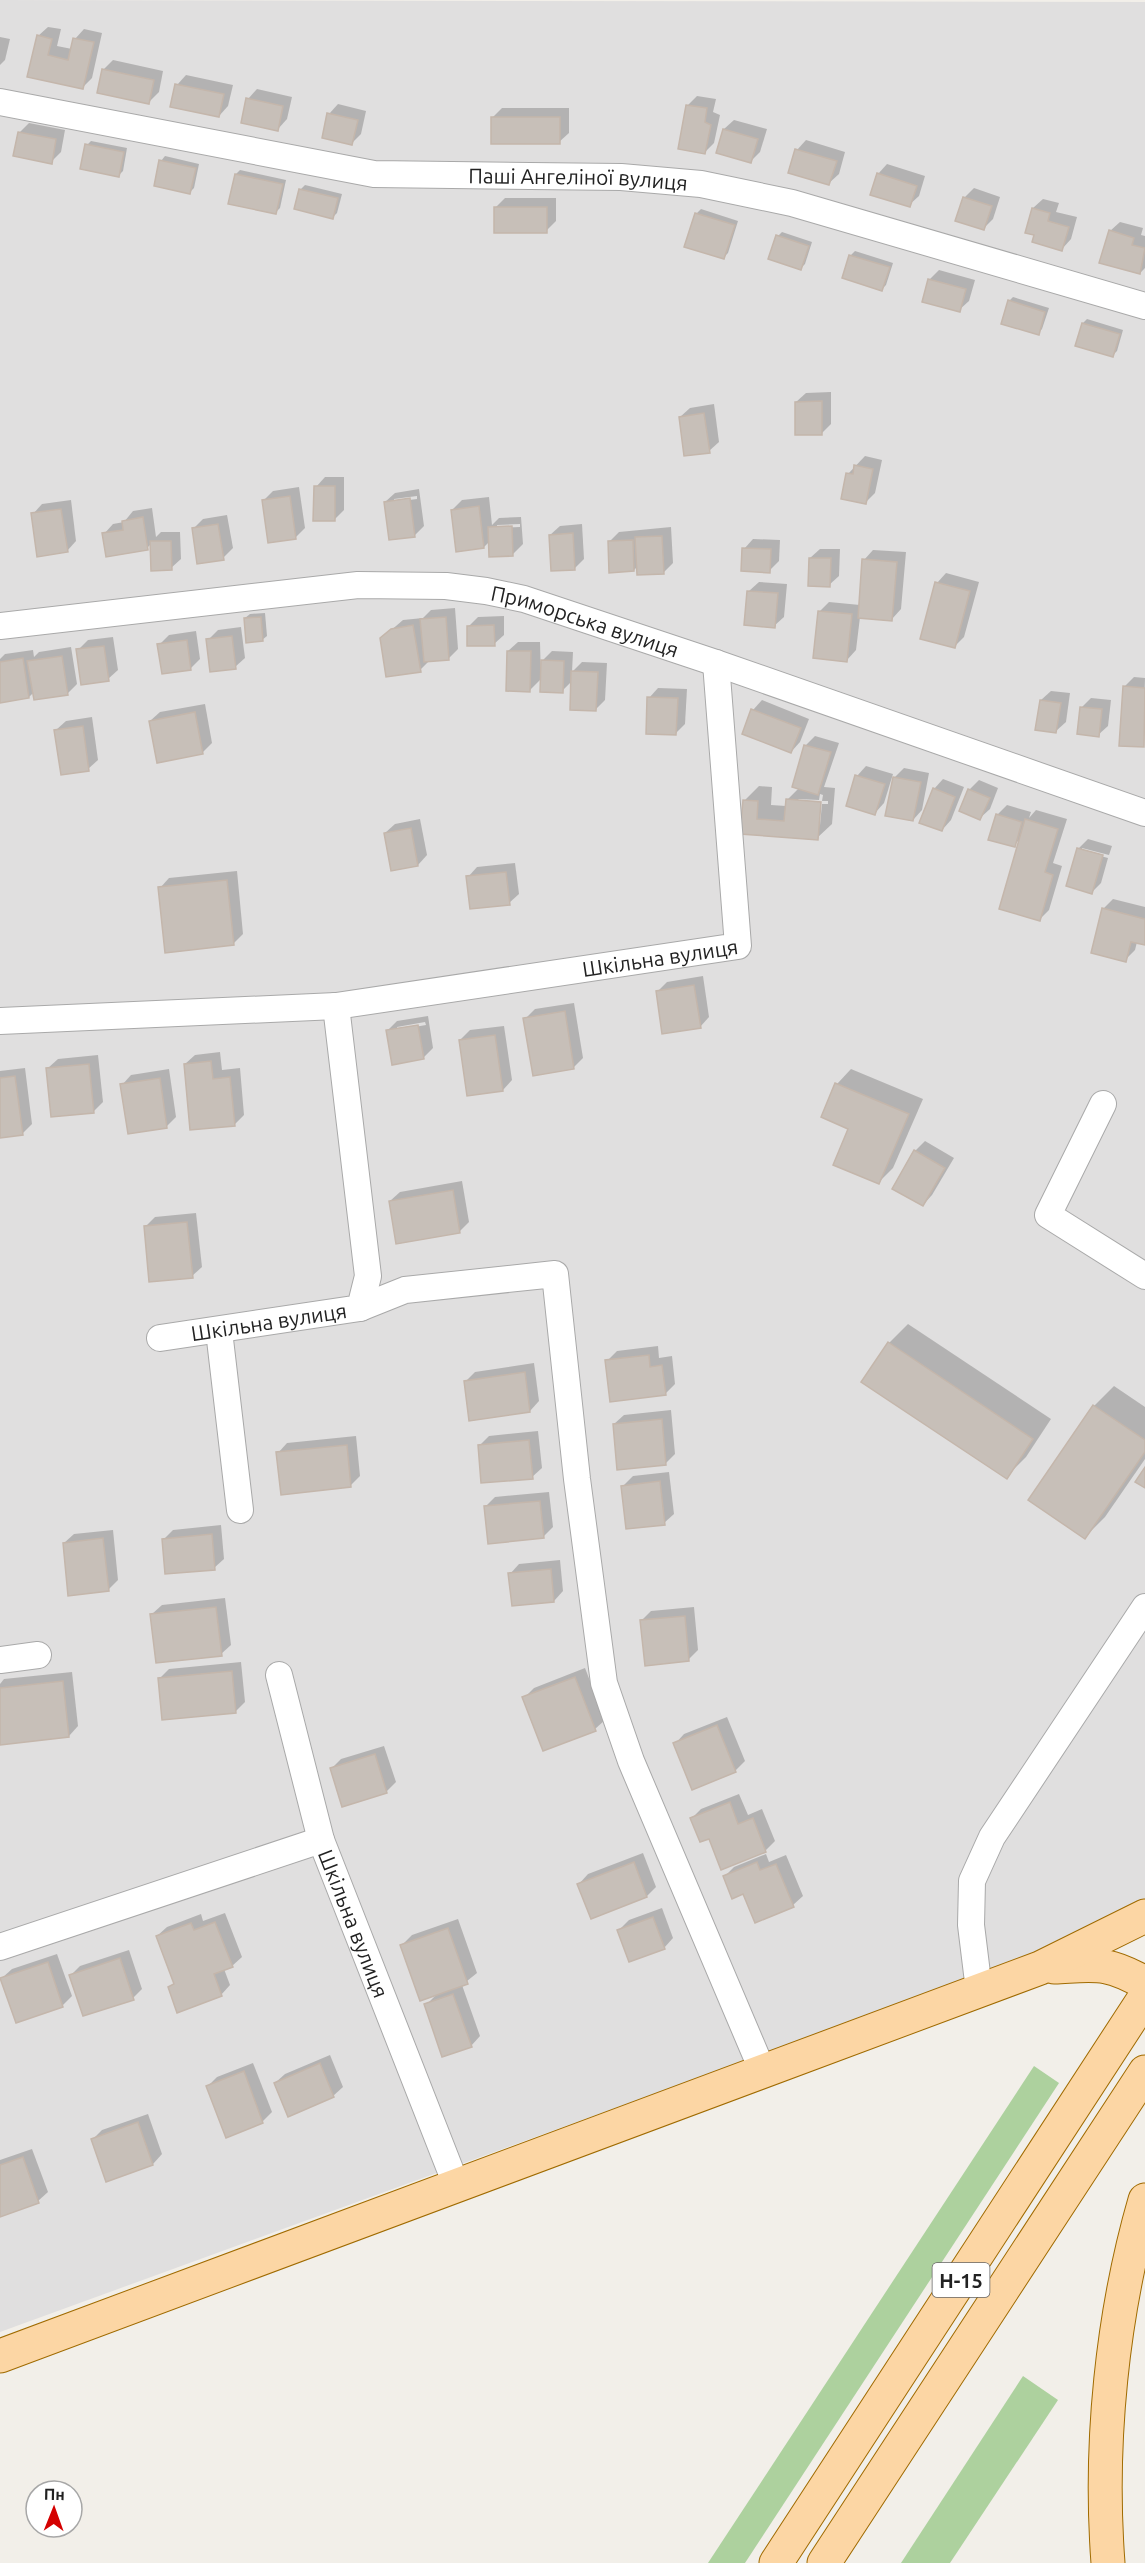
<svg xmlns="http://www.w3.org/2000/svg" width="1145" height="2563" font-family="Ubuntu,sans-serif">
  <rect width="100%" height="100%" fill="#f2efe9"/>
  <!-- residential -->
  <polygon fill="#e0dfdf" points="0,0 1145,2 1145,1905 1137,1918 0,2332"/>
  <!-- forest -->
  <g fill="#add19e">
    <polygon points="1034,2066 1059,2083 745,2563 708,2563"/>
    <polygon points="1023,2376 1058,2400 950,2563 901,2563"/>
  </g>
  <!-- shadow -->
  <g fill="#0003" fill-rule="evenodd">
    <polygon points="48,27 61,29 57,46 72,49 75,39 84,29 102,33 92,78 82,88 29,76 38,36"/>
    <polygon points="0,37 10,39 5,60 0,65"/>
    <polygon points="113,60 163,71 159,92 149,102 103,70"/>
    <polygon points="186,75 233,85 228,106 219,116 177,85"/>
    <polygon points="257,89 292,97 287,119 278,129 248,99"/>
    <polygon points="697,96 716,99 713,112 720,115 714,143 705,152 688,105"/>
    <polygon points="338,104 366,111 361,134 352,143 329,114"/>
    <polygon points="502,108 569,108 569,133 559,142 492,118"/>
    <polygon points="734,120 767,129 760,152 751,161 724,129"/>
    <polygon points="29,123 65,130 61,152 51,162 20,132"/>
    <polygon points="806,140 845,152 839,174 829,183 790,172 797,150"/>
    <polygon points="91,141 127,148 123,171 119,175 87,145"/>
    <polygon points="165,156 199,164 194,188 190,192 161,161"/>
    <polygon points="887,164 925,176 919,196 909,205 878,174"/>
    <polygon points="240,170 286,180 280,208 276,212 236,174"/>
    <polygon points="305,185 342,194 337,213 333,217 300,190"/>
    <polygon points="974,188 1000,197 993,219 983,229 964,198"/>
    <polygon points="505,198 556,198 556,221 546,231 496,207"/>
    <polygon points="1043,199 1059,203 1056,212 1077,217 1071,239 1062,249 1027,232 1033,208"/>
    <polygon points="701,209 738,221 728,253 724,257 696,214"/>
    <polygon points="1120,222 1143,228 1141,235 1145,236 1145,268 1140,273 1110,231"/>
    <polygon points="782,232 812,242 805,264 801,268 778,236"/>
    <polygon points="855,251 893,263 886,285 882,289 850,256"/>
    <polygon points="939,270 975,280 969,301 959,310 929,280"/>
    <polygon points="1013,297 1049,308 1042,329 1038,333 1009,301"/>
    <polygon points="1087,319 1123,330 1117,351 1112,356 1083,323"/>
    <polygon points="831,392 831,424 821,434 796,402 806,393"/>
    <polygon points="714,404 719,442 709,451 680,417 690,408"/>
    <polygon points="865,456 882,460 875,493 866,502 848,474"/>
    <polygon points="325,477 344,477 344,510 334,520 316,487"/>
    <polygon points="299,487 305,528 295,538 264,500 273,491"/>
    <path d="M419,489L424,526L414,536L385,502L395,493ZM417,496V499L394,502V499Z"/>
    <path d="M489,497L492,525L499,518L521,517L523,544L513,554L490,541L484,547L452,510L462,500ZM520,524V527L497,528V525Z"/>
    <polygon points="71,500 76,541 67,551 33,514 42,504"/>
    <polygon points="152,508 156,537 161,532 180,532 181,559 171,568 151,544 147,548 104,534 113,524 124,522 133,511"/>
    <polygon points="227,515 233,548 223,558 193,529 203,519"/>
    <polygon points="582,524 584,559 574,569 550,535 560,526"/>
    <polygon points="671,527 673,563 664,572 638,566 634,570 609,542 619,532"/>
    <polygon points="753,539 780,540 779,561 769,571 744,549"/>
    <polygon points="820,549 840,549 839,576 829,585 810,558"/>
    <polygon points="873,550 906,552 901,609 892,619 860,617 856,650 847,660 820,611 829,602 860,605 864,560"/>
    <polygon points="946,573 979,582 964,637 954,647 937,583"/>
    <polygon points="759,582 787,584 784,617 774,626 749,591"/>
    <polygon points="455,608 458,649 448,659 430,660 420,670 382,638 403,620 423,618 431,610"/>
    <polygon points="265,613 267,636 262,640 245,618 250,614"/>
    <polygon points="504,616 504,635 494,644 469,626 478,617"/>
    <polygon points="241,627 245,658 235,667 208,640 218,630"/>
    <polygon points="196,631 200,659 190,669 159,645 169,635"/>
    <polygon points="113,637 118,670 108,679 78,650 88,640"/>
    <polygon points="518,642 540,642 541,679 529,691 508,651"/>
    <polygon points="71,647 77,684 67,694 34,692 29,697 0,691 0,659 5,654 33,650 34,657 39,652"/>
    <polygon points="552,651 573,652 572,672 582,662 607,663 605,700 596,709 572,681 562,691 542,661"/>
    <polygon points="1134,677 1145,678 1143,746 1124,687"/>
    <polygon points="658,688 687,689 685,724 676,733 649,698"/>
    <polygon points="1051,691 1070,693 1066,722 1056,731 1041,700"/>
    <polygon points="1091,698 1111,700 1108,726 1098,735 1082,707"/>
    <polygon points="762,700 809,719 800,742 791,752 753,710"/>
    <polygon points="205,704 212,743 202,753 150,721 160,712"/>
    <polygon points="92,717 98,760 88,769 56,730 66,721"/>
    <path d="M815,736L839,743L824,787L835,788L832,824L817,838L742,833L744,801L759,786L772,787L771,805L786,806L787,800L799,788L793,786L806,745ZM820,794L823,795L822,801H828V804H822L820,825H817L798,799L819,800Z"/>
    <polygon points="866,766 893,774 884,803 875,813 857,776"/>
    <polygon points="904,768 929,773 922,810 913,820 892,780"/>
    <polygon points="943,779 964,787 951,820 942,830 934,789"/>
    <polygon points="979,780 998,788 990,809 980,818 969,790"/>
    <polygon points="1007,805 1031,812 1029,818 1036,810 1067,819 1053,863 1062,866 1049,910 1039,920 1021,838 1014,845 997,815"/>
    <polygon points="420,819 427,855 418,865 385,833 395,824"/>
    <polygon points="1088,839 1112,846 1109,855 1082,848 1082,851 1108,858 1101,883 1092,892 1078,849"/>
    <polygon points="515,863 519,894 509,903 468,877 477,867"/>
    <polygon points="237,871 243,934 233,944 160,888 169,878"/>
    <polygon points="1113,899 1145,907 1145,944 1137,942 1135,950 1125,960 1103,909"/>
    <polygon points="703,976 709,1017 700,1027 657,992 667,982"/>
    <polygon points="574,1003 583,1058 573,1068 525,1019 535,1009"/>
    <path d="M428,1016L433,1048L423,1058L388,1030L397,1021ZM425,1022L426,1025L397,1030V1027Z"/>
    <polygon points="504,1026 512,1080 503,1090 460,1040 470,1030"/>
    <polygon points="220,1052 222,1070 240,1068 244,1115 235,1124 185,1064 195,1055"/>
    <polygon points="98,1055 103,1102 93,1112 48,1068 58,1059"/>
    <polygon points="25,1068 32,1124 22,1134 0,1136 0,1071"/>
    <polygon points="169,1069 176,1117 167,1126 122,1085 131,1075"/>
    <polygon points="851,1069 923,1099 893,1168 879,1182 850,1128 837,1084"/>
    <polygon points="925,1141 954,1158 932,1195 923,1205 894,1188 915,1151"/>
    <polygon points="462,1181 469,1222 459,1232 390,1201 400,1192"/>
    <polygon points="196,1213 202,1267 192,1276 145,1227 155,1217"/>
    <polygon points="908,1324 1051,1419 1026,1457 1006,1477 889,1343"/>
    <polygon points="658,1346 659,1358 672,1356 675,1384 665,1394 607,1361 617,1351"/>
    <polygon points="534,1363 539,1401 530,1411 465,1382 475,1372"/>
    <polygon points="1114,1386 1145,1407 1145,1459 1105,1517 1085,1537 1030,1500 1094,1406"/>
    <polygon points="671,1410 675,1454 665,1464 614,1424 624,1415"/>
    <polygon points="538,1431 542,1468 532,1477 479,1446 489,1436"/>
    <polygon points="356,1436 360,1476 350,1486 278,1453 287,1443"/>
    <polygon points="669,1472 674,1514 664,1523 623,1486 633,1476"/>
    <polygon points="549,1492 553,1527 543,1537 485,1507 495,1497"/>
    <polygon points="221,1525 224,1559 214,1568 164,1539 173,1530"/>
    <polygon points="113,1530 118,1580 108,1590 64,1543 74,1534"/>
    <polygon points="560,1560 563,1591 554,1601 510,1574 519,1564"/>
    <polygon points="225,1598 231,1645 221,1654 152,1614 162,1605"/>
    <polygon points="694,1607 698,1650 689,1659 641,1621 651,1611"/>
    <polygon points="241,1662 245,1702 236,1711 159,1679 169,1669"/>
    <polygon points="585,1668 605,1720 595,1729 544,1749 524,1698 534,1688"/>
    <polygon points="72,1672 78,1726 69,1736 0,1735 0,1684 4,1679"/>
    <polygon points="727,1717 745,1761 735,1771 675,1744 684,1734"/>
    <polygon points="384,1746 396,1782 386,1792 331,1769 341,1759"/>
    <polygon points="739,1794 748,1815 762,1809 775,1841 766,1850 722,1868 709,1837 692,1818 701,1809"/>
    <polygon points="643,1853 656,1887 647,1896 579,1884 588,1874"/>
    <polygon points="766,1854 769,1862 786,1855 803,1896 793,1905 744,1892 724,1877 734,1867"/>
    <polygon points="662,1908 673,1938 664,1948 619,1930 629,1920"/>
    <polygon points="225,1913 242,1957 232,1966 224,1969 230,1985 221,1995 169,1987 175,1982 157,1936 167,1927 201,1914 203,1921"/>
    <polygon points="458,1919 477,1973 462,1985 480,2036 471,2046 426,2005 437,1994 402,1945 412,1935"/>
    <polygon points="129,1950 142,1989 133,1998 70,1976 80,1966"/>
    <polygon points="57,1954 72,1996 62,2006 2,1978 12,1969"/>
    <polygon points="330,2055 343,2087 333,2096 275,2083 285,2074"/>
    <polygon points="253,2063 272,2112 262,2122 208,2086 217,2077"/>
    <polygon points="148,2114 162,2154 153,2164 93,2139 102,2130"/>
    <polygon points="32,2149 48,2192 38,2201 0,2215 0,2160"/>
  </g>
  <!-- building -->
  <g fill="#c7bfb8" stroke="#c4b6ab" stroke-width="1.5">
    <polygon points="37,35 52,39 48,55 68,60 73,38 94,42 83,89 27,77"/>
    <polygon points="102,69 154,80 149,104 97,93"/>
    <polygon points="175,84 224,94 219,117 170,107"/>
    <polygon points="246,98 283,106 278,131 241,123"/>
    <polygon points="686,105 707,108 705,122 711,125 705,154 678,149"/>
    <polygon points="327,113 358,120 352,145 322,138"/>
    <rect x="491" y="117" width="69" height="27"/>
    <polygon points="723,129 758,139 751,163 716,153"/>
    <polygon points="18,132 56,139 52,164 13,156"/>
    <polygon points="85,144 124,152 119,177 80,169"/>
    <polygon points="795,149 837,161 829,185 788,173"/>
    <polygon points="159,160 196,168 190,194 154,186"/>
    <polygon points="877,173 917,186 910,207 870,195"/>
    <polygon points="235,174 283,184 276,214 228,204"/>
    <polygon points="299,189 338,198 333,219 294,209"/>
    <polygon points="963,197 992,206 984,230 955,221"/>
    <rect x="494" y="207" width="53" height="26"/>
    <polygon points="1032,208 1050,213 1048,221 1069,227 1062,251 1032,242 1034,235 1025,233"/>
    <polygon points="695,213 735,225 724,259 684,247"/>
    <polygon points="1109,230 1134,238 1132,245 1145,248 1140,274 1099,263"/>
    <polygon points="776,235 809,246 801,270 768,259"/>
    <polygon points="849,255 890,267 882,291 842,278"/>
    <polygon points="928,279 966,289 960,312 922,302"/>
    <polygon points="1008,300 1045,312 1039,335 1001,324"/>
    <polygon points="1082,323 1120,334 1113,357 1075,346"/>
    <polygon points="822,401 822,435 795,435 795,402"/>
    <polygon points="704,413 710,453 684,456 679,417"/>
    <polygon points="854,465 873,469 866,504 841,499 846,473 853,474"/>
    <polygon points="314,486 335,486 335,521 313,521"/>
    <polygon points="290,496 296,539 268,543 262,500"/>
    <polygon points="410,498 415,537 389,540 384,502"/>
    <polygon points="479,506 484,548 456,552 451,510"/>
    <polygon points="61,509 68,552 37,557 31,513"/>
    <polygon points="143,517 148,550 106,557 102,533 123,530 122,521"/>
    <polygon points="218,524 224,560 197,564 192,528"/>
    <polygon points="512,526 513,556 489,557 488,527"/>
    <polygon points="573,533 575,570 551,571 549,535"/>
    <polygon points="662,536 664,574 637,575 635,537"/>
    <polygon points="633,540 634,571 609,573 608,541"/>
    <polygon points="150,541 171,541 172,570 151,571"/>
    <polygon points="742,548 771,549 770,573 741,571"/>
    <polygon points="809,558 831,558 830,587 808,586"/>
    <polygon points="862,559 897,562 892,621 858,618"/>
    <polygon points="935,582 970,591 955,648 920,639"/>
    <polygon points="747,591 778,593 775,628 744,625"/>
    <polygon points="818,611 852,614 847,662 813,658"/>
    <polygon points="261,617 263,641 246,643 244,618"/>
    <polygon points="446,617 449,660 424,662 420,619"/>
    <polygon points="413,625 421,672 386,677 380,638 391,629"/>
    <polygon points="494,625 495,646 467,646 467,626"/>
    <polygon points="232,636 236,669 210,672 206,639"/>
    <polygon points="187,640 191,670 162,674 157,644"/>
    <polygon points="104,646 109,681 81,685 76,649"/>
    <polygon points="507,651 531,651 530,692 506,691"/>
    <polygon points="62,656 68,695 34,700 27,661"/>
    <polygon points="23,658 29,698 0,703 0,662"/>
    <polygon points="541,660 564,661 563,693 540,692"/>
    <polygon points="571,671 598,672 596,711 570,710"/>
    <polygon points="1123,686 1145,688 1144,747 1119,746"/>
    <polygon points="647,697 678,698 676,735 646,734"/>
    <polygon points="1040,700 1061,703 1056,733 1035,730"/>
    <polygon points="1080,707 1102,709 1099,737 1077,734"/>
    <polygon points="751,709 801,728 791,753 742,734"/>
    <polygon points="195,712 203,754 157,763 149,721"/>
    <polygon points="83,726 89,771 61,775 54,730"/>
    <polygon points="804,745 831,752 818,795 792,787"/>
    <polygon points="855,775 885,784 875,815 846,806"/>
    <polygon points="893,777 921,782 913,821 885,816"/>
    <polygon points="933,788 955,797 942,831 919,823"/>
    <polygon points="968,789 990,798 980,820 959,811"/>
    <polygon points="786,799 821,802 818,840 740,834 743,800 758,801 757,819 784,821"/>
    <polygon points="996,814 1022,822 1015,847 988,840"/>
    <polygon points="1025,819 1058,829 1045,872 1053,875 1040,921 999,909"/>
    <polygon points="411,828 418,866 391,871 384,833"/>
    <polygon points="1077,848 1103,855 1092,894 1066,886"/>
    <polygon points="506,872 510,905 470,909 466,876"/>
    <polygon points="227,880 234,945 165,953 158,887"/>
    <polygon points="1102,908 1145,919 1145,945 1131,942 1126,962 1091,953"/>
    <polygon points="694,985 701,1028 662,1034 656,991"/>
    <polygon points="565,1011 574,1069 533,1076 523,1018"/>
    <polygon points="418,1025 424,1059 392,1065 386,1030"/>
    <polygon points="495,1035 503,1091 467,1096 459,1040"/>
    <polygon points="211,1061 213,1079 230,1077 235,1126 190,1130 184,1064"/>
    <polygon points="89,1064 94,1113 51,1117 46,1068"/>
    <polygon points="15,1076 23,1135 0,1138 0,1078"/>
    <polygon points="160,1078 167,1128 128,1134 120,1084"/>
    <polygon points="835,1083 909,1114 879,1184 833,1165 848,1129 821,1117"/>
    <polygon points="914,1150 945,1168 923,1206 892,1189"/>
    <polygon points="453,1190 460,1233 396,1244 389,1201"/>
    <polygon points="187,1222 193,1278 149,1282 144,1226"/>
    <polygon points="888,1342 1033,1439 1007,1479 861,1382"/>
    <polygon points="649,1355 650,1367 662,1365 666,1395 610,1402 605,1360"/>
    <polygon points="525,1372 530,1412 469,1421 464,1381"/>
    <polygon points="1093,1405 1145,1440 1145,1452 1085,1539 1028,1500"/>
    <polygon points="662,1419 666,1465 617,1470 613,1424"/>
    <polygon points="529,1440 533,1479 481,1483 478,1445"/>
    <polygon points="347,1445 351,1487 281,1495 276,1452"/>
    <polygon points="1145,1467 1145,1488 1135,1482"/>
    <polygon points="660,1481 665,1525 626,1529 621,1486"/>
    <polygon points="540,1501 544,1538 488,1544 484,1506"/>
    <polygon points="212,1534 215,1570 165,1574 162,1539"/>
    <polygon points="103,1538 109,1591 68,1596 63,1543"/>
    <polygon points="551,1569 554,1602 512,1606 508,1573"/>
    <polygon points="216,1607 222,1656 156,1663 150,1614"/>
    <polygon points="685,1616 689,1661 645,1666 640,1620"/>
    <polygon points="232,1671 236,1713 162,1720 158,1678"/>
    <polygon points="575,1677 596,1731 543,1751 522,1697"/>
    <polygon points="63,1681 69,1737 0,1745 0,1688"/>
    <polygon points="717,1725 736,1772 692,1790 673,1743"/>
    <polygon points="375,1754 387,1793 342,1807 330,1768"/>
    <polygon points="730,1802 738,1824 753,1818 766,1852 721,1870 709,1839 700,1842 690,1818"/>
    <polygon points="634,1862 647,1897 591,1919 577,1884"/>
    <polygon points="757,1862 760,1870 776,1864 794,1907 755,1923 743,1894 732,1899 723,1876"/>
    <polygon points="653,1917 665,1949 629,1962 617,1930"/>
    <polygon points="215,1922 233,1967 214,1974 222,1996 177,2013 168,1987 174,1984 156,1936 191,1923 194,1930"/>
    <polygon points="448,1928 468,1984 420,2001 400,1945"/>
    <polygon points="120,1958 134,2000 83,2016 69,1975"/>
    <polygon points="48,1962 63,2007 16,2023 0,1978"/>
    <polygon points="453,1994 472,2047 442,2057 424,2004"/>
    <polygon points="320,2063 334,2097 288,2117 274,2083"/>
    <polygon points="244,2071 263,2123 226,2138 206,2086"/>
    <polygon points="138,2122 153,2165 106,2182 91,2139"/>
    <polygon points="23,2157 39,2203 0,2217 0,2165"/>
  </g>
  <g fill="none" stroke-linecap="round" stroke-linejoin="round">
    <defs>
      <g id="minor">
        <path id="s1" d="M0,102L374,174L621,177L701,184L792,203L1145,306"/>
        <path id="s2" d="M0,626L358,585L446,586L486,591L524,599L716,663L1145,813"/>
        <path id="s3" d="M0,1021L336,1006L738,946L716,663"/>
        <polyline points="1103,1104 1048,1215 1145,1276"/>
        <polyline points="360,1308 405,1290 555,1274 577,1479 604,1683 631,1761 763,2072"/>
        <polyline points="219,1331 240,1510"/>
        <path id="s4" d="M160,1338L360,1308L368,1276L336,1006"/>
        <polyline points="0,1660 38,1655"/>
        <polyline points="279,1675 321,1840"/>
        <path id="s5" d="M0,1947L321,1840L457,2187"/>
        <polyline points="979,1990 971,1925 972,1881 992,1837 1145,1607"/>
      </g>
      <g id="major">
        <path d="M1054,1967C1097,1965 1106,1961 1145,1983"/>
        <polyline points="0,2356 1040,1968 1145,1916"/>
        <polyline points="776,2563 1145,1997"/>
        <polyline points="824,2563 1145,2072"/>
        <path d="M1108,2563C1099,2444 1112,2314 1145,2200"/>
      </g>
    </defs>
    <!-- minor casing -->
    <use href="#minor" stroke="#a9a9a9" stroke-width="28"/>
    <!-- major casing -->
    <use href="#major" stroke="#a06b00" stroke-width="35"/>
    <!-- minor -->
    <use href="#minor" stroke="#fff" stroke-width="26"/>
    <!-- major -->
    <use href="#major" stroke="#fcd6a4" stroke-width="33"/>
  </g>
  <g text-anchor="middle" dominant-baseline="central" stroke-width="5" stroke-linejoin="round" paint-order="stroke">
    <!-- shield labels -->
    <rect fill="#fff" stroke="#646464" stroke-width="1.5" x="932.5" y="2263" width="57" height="34" rx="4.5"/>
    <g font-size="20" font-weight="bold" fill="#222">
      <text x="961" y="2280">Н-15</text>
    </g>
    <!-- street labels -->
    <g font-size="21" fill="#222" stroke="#fff">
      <text stroke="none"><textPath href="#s1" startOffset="585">Паші Ангеліної вулиця</textPath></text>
      <text stroke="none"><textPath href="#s2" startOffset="592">Приморська вулиця</textPath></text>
      <text stroke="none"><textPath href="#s3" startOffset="664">Шкільна вулиця</textPath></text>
      <text stroke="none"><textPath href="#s4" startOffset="110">Шкільна вулиця</textPath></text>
      <text stroke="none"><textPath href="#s5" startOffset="428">Шкільна вулиця</textPath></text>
    </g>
  </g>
  <!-- north arrow -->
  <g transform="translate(54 2509) rotate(1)"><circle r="28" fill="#ffffff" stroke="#a7a7a7" stroke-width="1.5"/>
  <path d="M0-4.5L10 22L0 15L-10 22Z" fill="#d40000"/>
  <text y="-9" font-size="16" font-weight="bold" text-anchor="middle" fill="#222222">Пн</text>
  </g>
</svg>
